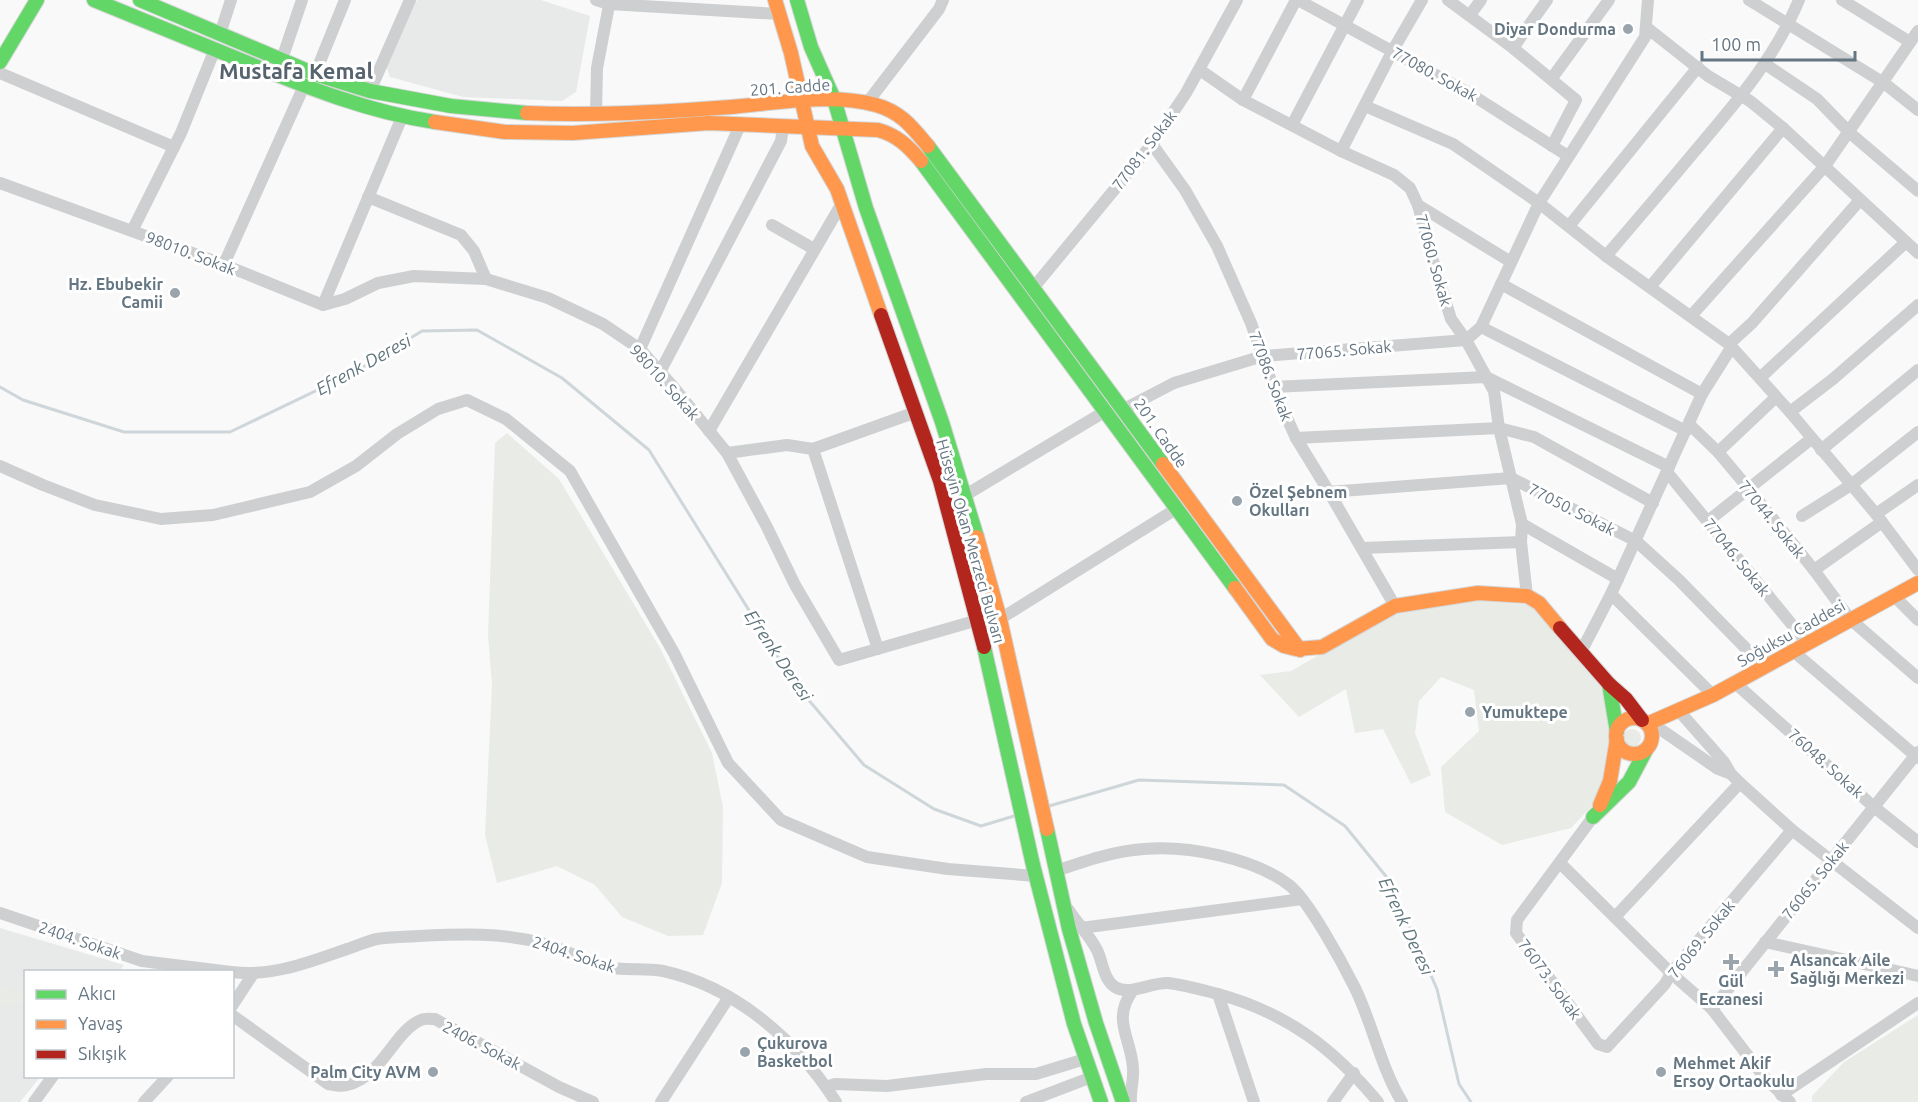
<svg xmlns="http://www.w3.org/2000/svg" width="1918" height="1102" font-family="Ubuntu,sans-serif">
  <rect width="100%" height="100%" fill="#f9f9f9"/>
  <!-- built -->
  <g fill="#e8e9e9">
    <polygon points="417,0 541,0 590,16 576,92 562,101 463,97 390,77 386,66"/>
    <polygon points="0,928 124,965 119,971 26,972 26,1076 40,1077 20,1102 0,1102"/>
  </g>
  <!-- green -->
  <g fill="#e8ebe6">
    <polygon points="507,433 559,479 660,648 712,753 723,807 722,883 703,935 668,936 622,917 595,885 557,866 497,883 485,835 492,685 488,635 495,443"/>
    <polygon points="1462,599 1533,605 1599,678 1614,743 1602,795 1571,828 1502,845 1445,812 1441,767 1479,731 1474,690 1441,677 1419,701 1415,733 1431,775 1411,784 1383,729 1355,733 1346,689 1299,717 1260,675 1291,671 1391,614"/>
    <circle cx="1632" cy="738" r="9"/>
    <polygon points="0,987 25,994 25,1001 13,1006 0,1005"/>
    <polygon points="1918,1015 1918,1102 1812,1102 1812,1096 1844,1062"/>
  </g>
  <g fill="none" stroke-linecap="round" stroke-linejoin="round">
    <!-- stream -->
    <g stroke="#ced6d9" stroke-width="3">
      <polyline points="0,387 23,400 124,432 230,432 355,372 422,331 477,330 562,378 649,450 795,684 864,765 934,809 981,826 1014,816"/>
      <polyline points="1049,806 1139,780 1284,785 1345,826 1389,880 1437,989 1459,1084 1471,1102"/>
    </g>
    <defs>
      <g id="fast">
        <path d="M94,0C144,20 193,41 243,61C306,87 368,112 435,122"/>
        <polyline points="140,0 315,74 370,91 451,106 527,113"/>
        <polyline points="797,0 811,47 834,99 866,208 942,422 977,537"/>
        <polyline points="0,62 37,0"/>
        <polyline points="928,146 1163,464"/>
        <polyline points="921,161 1235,588"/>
        <polyline points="984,647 1033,865 1074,1024 1101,1102"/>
        <polyline points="1609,684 1617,732"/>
        <polyline points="1593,817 1629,782 1646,750"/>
        <polyline points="1047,829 1069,929 1096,1023 1123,1102"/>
      </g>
      <g id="slow">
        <polyline points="775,0 791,53 812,146 837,189 881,315"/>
        <path d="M527,113C595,116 663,112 731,107C777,103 831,93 876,105C901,112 912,127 928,146"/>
        <path d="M435,122L505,132L573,133L709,123L878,130C897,135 908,146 921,161"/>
        <polyline points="1163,464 1300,650"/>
        <polyline points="977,537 1000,619 1047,829"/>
        <polyline points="1235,588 1272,639 1284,646 1296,649 1322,647 1395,606 1478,593 1527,596 1539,603 1560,628"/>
        <circle cx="1634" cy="736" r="18"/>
        <polyline points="1647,724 1713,695 1918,583"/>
        <polyline points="1600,805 1610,781 1617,739"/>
      </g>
      <g id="jam">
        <polyline points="881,315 940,481 984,647"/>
        <polyline points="1560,628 1609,684 1626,699 1642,720"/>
      </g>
    </defs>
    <!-- fast casing -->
    <use href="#fast" stroke="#d5d6d7" stroke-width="16"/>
    <!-- slow casing -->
    <use href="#slow" stroke="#d5d6d7" stroke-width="16"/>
    <!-- jam casing -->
    <use href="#jam" stroke="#d5d6d7" stroke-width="16"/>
    <!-- street -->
    <g stroke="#cecfd0" stroke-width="12">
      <polyline points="596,0 609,4 779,14"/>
      <polyline points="1298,0 1469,93 1568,156"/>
      <polyline points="1448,0 1513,48 1576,100 1552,146"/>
      <polyline points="1749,0 1884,83 1918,110"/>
      <polyline points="1842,0 1910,42"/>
      <polyline points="1470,15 1481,0"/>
      <polyline points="1646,27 1708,76 1750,101 1783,128 1918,253"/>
      <polyline points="220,34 231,0"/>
      <polyline points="1513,48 1547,0"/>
      <polyline points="282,59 302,0"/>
      <polyline points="1765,64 1817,99 1850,133 1918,191"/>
      <polyline points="1200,70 1243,100 1341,151 1394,175 1410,188 1418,205 1430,251 1451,319 1466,340 1494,391 1499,428 1522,524 1521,542 1527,596"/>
      <polyline points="0,73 174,147"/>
      <polyline points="315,74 345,0"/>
      <polyline points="1552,78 1609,0"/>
      <polyline points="370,91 410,0"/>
      <polyline points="1243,100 1296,0"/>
      <polyline points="867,103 939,9 943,0"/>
      <polyline points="1365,106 1453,144 1539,203 1606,256 1729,344 1790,412 1876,514 1918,570"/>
      <polyline points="596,114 597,68 610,0"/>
      <polyline points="1292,125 1358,0"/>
      <polyline points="1152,144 1185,190 1217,246 1251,323 1273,387 1296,438 1329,492 1395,606"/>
      <polyline points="1341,151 1393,50 1422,0"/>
      <polyline points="0,183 217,262 323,305 345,299 378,283 414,276 486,279 548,298 603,324 640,349 676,390 727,453 767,527 795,585 839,660 978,620"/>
      <polyline points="368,197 461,235 474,251 486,279"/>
      <polyline points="1418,205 1511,262"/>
      <polyline points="772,225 814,249"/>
      <polyline points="1569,226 1698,67"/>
      <polyline points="132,231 181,133 215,49"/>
      <path d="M1606,256C1636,221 1666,186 1695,151C1735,104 1775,58 1799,0"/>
      <polyline points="224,264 304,86"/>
      <polyline points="1501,284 1702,394"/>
      <polyline points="1034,287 1152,144 1186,93 1237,0"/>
      <polyline points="1650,287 1783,128"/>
      <polyline points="323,305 402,117"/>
      <polyline points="1691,316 1825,166 1918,31"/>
      <polyline points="1481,327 1686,431"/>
      <polyline points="1729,344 1752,323 1860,200"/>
      <polyline points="640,349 741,123"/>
      <polyline points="660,372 781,141 783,127"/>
      <polyline points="1761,377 1906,242"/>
      <polyline points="1273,387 1486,377 1669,467"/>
      <polyline points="1124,409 1174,383 1263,356 1466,340 1481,327 1539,203 1645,37 1648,0"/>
      <polyline points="1790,412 1833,379 1918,305"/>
      <polyline points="1689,424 1718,452 1749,489 1814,570 1850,619 1918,678"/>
      <polyline points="709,431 842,203"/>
      <polyline points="1296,438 1499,428 1534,437 1653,503"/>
      <polyline points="813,449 878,649"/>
      <polyline points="1821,450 1918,370"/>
      <polyline points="1718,452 1776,397"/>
      <polyline points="727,453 787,445 813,449 916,412"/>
      <polyline points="0,466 43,485 95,505 161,519 213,515 310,492 356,466 397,434 438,409 467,400 506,419 570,471 674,653 728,763 781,820 867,857 948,869 1036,876"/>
      <polyline points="1667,472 1807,643"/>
      <polyline points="1329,492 1511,478 1636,541 1679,580 1764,667"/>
      <polyline points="964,496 1104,412"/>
      <polyline points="1876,514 1918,485"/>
      <polyline points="1802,516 1851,485 1918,432"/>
      <polyline points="1708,521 1811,439"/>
      <polyline points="1522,524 1618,579"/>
      <polyline points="1362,548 1521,542"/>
      <polyline points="1814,570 1882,522"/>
      <polyline points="1611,594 1713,695"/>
      <polyline points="1894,596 1918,620"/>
      <polyline points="1000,619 1176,509"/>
      <polyline points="1582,650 1611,594 1702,394 1731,348"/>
      <polyline points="1793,651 1918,758"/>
      <polyline points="1735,683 1874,807 1918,842"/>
      <polyline points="1679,711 1724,762 1731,774 1740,783 1792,830 1918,928"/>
      <polyline points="1663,731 1718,769 1731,774"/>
      <polyline points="1593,817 1517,920 1516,933 1598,1044 1607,1047 1665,984 1671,973 1792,830"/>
      <polyline points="1560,863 1671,973 1712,1009 1765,1078 1790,1102"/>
      <path d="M1056,871C1085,861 1114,851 1144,849C1187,845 1254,858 1289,885C1308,899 1343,964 1355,988C1373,1025 1381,1068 1402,1102"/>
      <path d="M1068,909C1077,923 1090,936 1097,950C1103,962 1103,979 1115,987C1130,996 1152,982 1168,983C1185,985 1202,990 1218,994C1287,1013 1333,1048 1378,1102"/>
      <polyline points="0,913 142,961 231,972"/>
      <polyline points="1615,917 1740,783"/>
      <polyline points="1081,928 1302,899"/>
      <polyline points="1765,942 1918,976"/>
      <path d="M232,972C272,977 310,962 347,949C357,946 367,941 377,939C390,937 405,937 418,936C461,934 503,932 545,944C565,949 584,961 604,966C623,972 643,967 663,971C736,987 796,1040 836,1102"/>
      <polyline points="1218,994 1254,1102"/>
      <polyline points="232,1006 253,974"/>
      <polyline points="1712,1009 1918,752"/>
      <path d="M232,1015L328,1084C334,1085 342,1087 347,1085C382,1077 394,1031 421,1020C425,1018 431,1019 435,1019L559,1087L593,1102"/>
      <polyline points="826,1087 835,1084 887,1086 986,1074 1036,1074 1085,1059"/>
      <polyline points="1781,1095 1918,1003"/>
      <polyline points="34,1102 53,1076"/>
      <polyline points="144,1102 168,1076"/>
      <polyline points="661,1102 729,997"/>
      <polyline points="1026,1102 1092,1077"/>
      <path d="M1131,1102C1130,1091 1134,1079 1133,1068C1131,1037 1111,1020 1133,990"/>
      <polyline points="1333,1102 1354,1073"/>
    </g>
    <!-- fast -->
    <use href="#fast" stroke="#63d668" stroke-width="14"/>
    <!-- slow -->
    <use href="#slow" stroke="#ff974d" stroke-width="14"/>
    <!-- jam -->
    <use href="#jam" stroke="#b3261e" stroke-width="14"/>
  </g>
  <!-- markers -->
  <g fill="#99a4ac" stroke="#fff" stroke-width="2">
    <circle cx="1628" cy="29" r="6"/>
    <circle cx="175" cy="293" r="6"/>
    <circle cx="1237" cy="501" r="6"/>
    <circle cx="1470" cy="712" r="6"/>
    <path d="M1728 953h6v6h6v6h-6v6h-6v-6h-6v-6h6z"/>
    <path d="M1773 960h6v6h6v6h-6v6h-6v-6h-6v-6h6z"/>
    <circle cx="745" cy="1052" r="6"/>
    <circle cx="433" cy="1072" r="6"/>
    <circle cx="1661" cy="1072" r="6"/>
  </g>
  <g text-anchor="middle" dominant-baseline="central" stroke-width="6" stroke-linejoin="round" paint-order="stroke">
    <!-- poi labels -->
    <g font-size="16" font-weight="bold" fill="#657683" stroke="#fff" text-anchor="start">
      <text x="1616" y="29" text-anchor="end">Diyar Dondurma</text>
      <text x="163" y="284" text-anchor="end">Hz. Ebubekir<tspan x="163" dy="18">Camii</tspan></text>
      <text x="1249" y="492">Özel Şebnem<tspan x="1249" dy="18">Okulları</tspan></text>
      <text x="1482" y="712">Yumuktepe</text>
      <text x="1790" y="960">Alsancak Aile<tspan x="1790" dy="18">Sağlığı Merkezi</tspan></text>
      <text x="1731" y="981" text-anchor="middle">Gül<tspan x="1731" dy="18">Eczanesi</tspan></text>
      <text x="757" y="1043">Çukurova<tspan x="757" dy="18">Basketbol</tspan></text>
      <text x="1673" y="1063">Mehmet Akif<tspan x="1673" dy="18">Ersoy Ortaokulu</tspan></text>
      <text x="421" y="1072" text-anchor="end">Palm City AVM</text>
    </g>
    <!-- street labels -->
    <g font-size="16" fill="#657683" stroke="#fff">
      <text transform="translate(1435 74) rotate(29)">77080. Sokak</text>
      <text transform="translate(790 87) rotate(-4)">201. Cadde</text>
      <text transform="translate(1144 150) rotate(-53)">77081. Sokak</text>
      <text transform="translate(191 253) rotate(21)">98010. Sokak</text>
      <text transform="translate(1434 260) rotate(74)">77060. Sokak</text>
      <text transform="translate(1344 350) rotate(-5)">77065. Sokak</text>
      <text transform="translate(1271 376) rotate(69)">77086. Sokak</text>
      <text transform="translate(665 382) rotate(48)">98010. Sokak</text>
      <text transform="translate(1161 433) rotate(55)">201. Cadde</text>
      <text transform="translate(1572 509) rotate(27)">77050. Sokak</text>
      <text transform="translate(1772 519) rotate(51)">77044. Sokak</text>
      <text transform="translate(971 541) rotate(74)">Hüseyin Okan Merzeci Bulvarı</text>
      <text transform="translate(1737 557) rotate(51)">77046. Sokak</text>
      <text transform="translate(1791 633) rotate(-29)">Soğuksu Caddesi</text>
      <text transform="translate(1826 763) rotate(42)">76048. Sokak</text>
      <text transform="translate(1815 880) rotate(-51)">76065. Sokak</text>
      <text transform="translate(1701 939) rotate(-51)">76069. Sokak</text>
      <text transform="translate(80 940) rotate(19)">2404. Sokak</text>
      <text transform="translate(574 954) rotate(18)">2404. Sokak</text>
      <text transform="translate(1550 979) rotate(54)">76073. Sokak</text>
      <text transform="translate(482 1045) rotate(28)">2406. Sokak</text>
    </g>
    <!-- water labels -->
    <g font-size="18" font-style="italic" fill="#60757c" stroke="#fff">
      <text transform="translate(363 364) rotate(-29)">Efrenk Deresi</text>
      <text transform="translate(779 655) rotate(56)">Efrenk Deresi</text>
      <text transform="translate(1407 926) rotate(65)">Efrenk Deresi</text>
    </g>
    <!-- district labels -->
    <g font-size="22" font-weight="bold" fill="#57646e" stroke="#fff">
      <text x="296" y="70">Mustafa Kemal</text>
    </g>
  </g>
  <!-- legend -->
  <rect x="24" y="970" width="210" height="108" fill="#ffffff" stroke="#c1c8cd" stroke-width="1.5"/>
  <rect x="36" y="990" width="30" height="9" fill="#63d668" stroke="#c1c8cd" stroke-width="1.5"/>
  <text x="78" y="1000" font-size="18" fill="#657683">Akıcı</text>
  <rect x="36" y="1020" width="30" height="9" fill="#ff974d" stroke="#c1c8cd" stroke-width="1.5"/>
  <text x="78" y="1030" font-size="18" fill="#657683">Yavaş</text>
  <rect x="36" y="1050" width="30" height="9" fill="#b3261e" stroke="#c1c8cd" stroke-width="1.5"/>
  <text x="78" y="1060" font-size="18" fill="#657683">Sıkışık</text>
  <!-- scale -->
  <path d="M1702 51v9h153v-9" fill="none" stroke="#657683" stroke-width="3"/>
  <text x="1711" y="51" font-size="18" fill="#657683" stroke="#ffffff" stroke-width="4.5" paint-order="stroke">100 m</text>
</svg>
